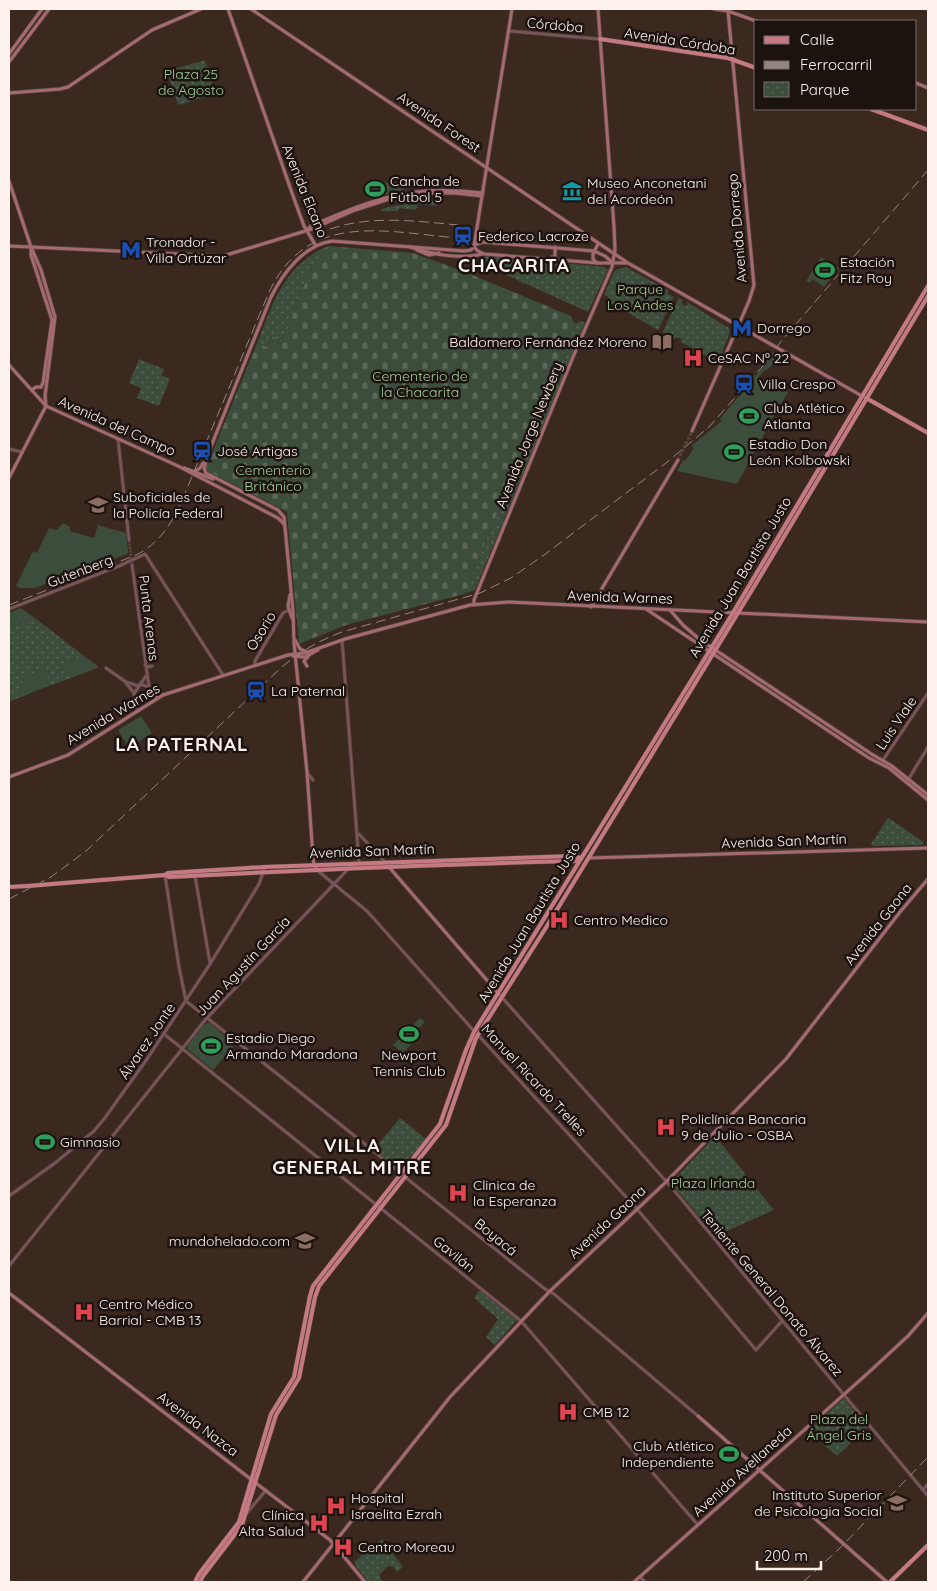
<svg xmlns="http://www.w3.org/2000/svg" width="937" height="1591" font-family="Quicksand,sans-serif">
  <defs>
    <pattern id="cemetery-stones" width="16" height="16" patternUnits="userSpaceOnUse" patternTransform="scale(1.25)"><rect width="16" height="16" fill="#3d4d3b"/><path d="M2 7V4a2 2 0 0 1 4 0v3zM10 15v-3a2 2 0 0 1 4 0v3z" fill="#5a6758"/></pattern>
    <pattern id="park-dots" width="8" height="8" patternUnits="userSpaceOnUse" patternTransform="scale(1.25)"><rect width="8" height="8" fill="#3d4d3b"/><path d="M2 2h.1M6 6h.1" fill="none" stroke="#5a6758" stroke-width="1.8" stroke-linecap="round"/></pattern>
  </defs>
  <rect width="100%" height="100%" fill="#3b281f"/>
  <!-- green -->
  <g fill="#3d4d3b">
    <polygon points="821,257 839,268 824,287 812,279 810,283 806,281"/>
    <polygon points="775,352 781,356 767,370 765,370 758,377 788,392 780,406 778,406 769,402 767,407 776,412 737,484 677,471 683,460 685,461 694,448 691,446 722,421 720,419"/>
    <polygon points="63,523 70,527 70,531 94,538 98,525 126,533 128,552 127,554 35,588 20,588 16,586 33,551 37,553 49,528 57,530"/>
    <polygon points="21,608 35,618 9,628 9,613"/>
    <polygon points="84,656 98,666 97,668 74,677 59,665"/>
    <polygon points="49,668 46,687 19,698 24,678"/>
    <polygon points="141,716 152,733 129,748 118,730"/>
    <polygon points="420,1018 425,1022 408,1039 412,1043 403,1053 393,1045"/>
    <polygon points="209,1022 234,1044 232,1049 213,1070 187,1049 188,1048 187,1046 204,1025"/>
  </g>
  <!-- cemetery -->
  <polygon fill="url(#cemetery-stones)" points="329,246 413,253 470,274 571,316 575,324 464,594 346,625 299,644 287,512 207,471 206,468 257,343 267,347 272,336 281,340 319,250"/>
  <!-- park -->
  <g fill="url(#park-dots)">
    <polygon points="205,60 215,94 178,105 167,71"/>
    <polygon points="407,182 407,189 372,198 367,185 369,183"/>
    <polygon points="438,200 437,206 418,204 416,210 399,208 398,211 381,211 381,209 412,202"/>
    <path d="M319,250L281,340L272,336L267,347L257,343C273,304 281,273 319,250Z"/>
    <polygon points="486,256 605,267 608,270 588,312 489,267 486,271 480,271 477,262"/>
    <polygon points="626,267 669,291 668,294 674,297 658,330 607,301 609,297 604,295 615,270"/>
    <polygon points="679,298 683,300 681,304 687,306 687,302 729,328 730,332 719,360 717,361 715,359 714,360 681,342 682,340 677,337 674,339 664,334 663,331"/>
    <polygon points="580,321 585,323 475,590 464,594 575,324"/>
    <polygon points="139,359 164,369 161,375 170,379 159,406 137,398 141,388 129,383"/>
    <polygon points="35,618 84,656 59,665 74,677 46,687 49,669 24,678 19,698 11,701 9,699 9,628"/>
    <polygon points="889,818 923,842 923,845 872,846 871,844 887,819"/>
    <polygon points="400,1118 426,1139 400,1170 374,1149"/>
    <polygon points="716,1137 774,1210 716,1236 671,1183 713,1138"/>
    <polygon points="479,1291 482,1292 517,1320 495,1345 486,1337 498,1319 474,1298"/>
    <polygon points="844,1398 867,1428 837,1456 808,1431"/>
    <polygon points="382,1539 403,1567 397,1572 393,1567 388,1566 379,1575 383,1582 369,1582 355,1565 355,1561"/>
  </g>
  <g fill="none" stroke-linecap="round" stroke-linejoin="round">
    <!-- tertiary-tunnel -->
    <polyline stroke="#58463e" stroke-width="2.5" stroke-dasharray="2.5 1" stroke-linecap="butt" points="129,540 132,565"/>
    <!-- secondary-tunnel -->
    <polyline stroke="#58463e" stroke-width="3" stroke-dasharray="3 1.5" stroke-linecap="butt" points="678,460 692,431"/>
    <defs>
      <g id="tertiary">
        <polyline points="509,31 599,39"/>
        <polyline points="118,439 129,540"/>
        <polyline points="9,449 22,452"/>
        <polyline points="132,565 149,687"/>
        <polyline points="9,609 119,566 145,554 223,675"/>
        <polyline points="145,665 148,667 152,666"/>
        <polyline points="255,665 255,661 283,613 289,610"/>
        <polyline points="106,668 126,682 138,686"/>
        <polyline points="126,683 134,693 137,711"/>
        <polyline points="140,684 149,687 163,695"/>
        <polyline points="135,692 146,676"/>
        <polyline points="883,760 928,693"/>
        <polyline points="308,774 313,780"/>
        <polyline points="908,780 928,747"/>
        <polyline points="359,834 385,862"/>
        <polyline points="318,871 367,911 474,1031"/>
        <polyline points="165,875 179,967 186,1001 401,1173"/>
        <polyline points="195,876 210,963"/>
        <polyline points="498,993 673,1189 928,1496"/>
        <polyline points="164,1034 521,1321 698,1525"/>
        <polyline points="478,1035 637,1209 756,1350 782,1321"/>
        <polyline points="405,1177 545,1289 554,1294 698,1416"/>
        <polyline points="9,1196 55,1163 94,1131 104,1119 147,1059 210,964 259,884 265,867"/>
        <polyline points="9,1266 206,1019 334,884 349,868 359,862 342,640"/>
        <polyline points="923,1490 928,1484"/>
        <polyline points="247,1513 266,1490"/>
        <polyline points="640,1577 645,1582"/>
      </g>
      <g id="secondary">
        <polyline points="228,9 292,193 304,226 316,246"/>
        <polyline points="251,9 628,263 862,396"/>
        <polyline points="714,9 728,11 756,21"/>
        <polyline points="9,54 42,9"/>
        <polyline points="9,62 49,9"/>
        <polyline points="916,83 928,88"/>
        <polyline points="9,93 60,89 68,87 152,30 201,9"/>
        <polyline points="9,181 31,247 41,270 55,317 45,396 46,406 9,478"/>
        <path d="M307,230L311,226C376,198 411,184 483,193"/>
        <polyline points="474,245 483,242 594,251 605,256 613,263"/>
        <polyline points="9,246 223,256 312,229 355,210 389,199 433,193 455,193 482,196"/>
        <polyline points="474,246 512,9"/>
        <polyline points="31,247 31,255 52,320 43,383 41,387"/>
        <path d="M410,247C431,254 461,260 482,254"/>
        <polyline points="474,247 478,251 484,254 598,263 627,263"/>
        <polyline points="417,250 429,255 439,253"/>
        <polyline points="552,257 555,258 555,247"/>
        <polyline points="597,263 593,259 593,254 598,244"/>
        <polyline points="9,365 46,406 178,466 278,518 284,524"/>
        <polyline points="32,390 36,387 41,387"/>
        <polyline points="692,431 749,301 754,285 728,11"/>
        <polyline points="184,468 213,479"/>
        <polyline points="194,472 200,468 203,463"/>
        <polyline points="290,595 288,606 292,618"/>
        <polyline points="474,605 474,600 573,357 612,267 615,250 614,227 598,9"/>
        <polyline points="591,607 678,460"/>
        <polyline points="646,609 869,758 889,768 928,800"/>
        <polyline points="670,610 683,625 699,639 873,755 892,766 928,795"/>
        <polyline points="295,640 300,649 307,652"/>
        <polyline points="293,656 305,657 318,650"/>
        <polyline points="307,666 304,661 308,657"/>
        <polyline points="155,691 157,698"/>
        <polyline points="9,777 68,755 163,695 288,655 305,653 345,639 470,605 509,602 928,622"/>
        <polyline points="589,858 928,848"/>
        <polyline points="389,867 498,993"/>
        <path d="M317,870L314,865L313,857L307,772L294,643L293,611L284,517L278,510L206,473L204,468L210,449L271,297C283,273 304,245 332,241L464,251L471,250L474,246"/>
        <polyline points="9,1293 330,1540 365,1582"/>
        <polyline points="698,1416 887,1582"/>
        <polyline points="303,1582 450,1397 549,1292 666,1182 786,1059 900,912 928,879"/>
        <polyline points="634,1582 868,1373 908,1336 928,1313"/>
      </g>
      <g id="primary">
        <polyline points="600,39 728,58 756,68"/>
        <polyline points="871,109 928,130"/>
        <polyline points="866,398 928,433"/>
        <polyline points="165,875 168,873 265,867 573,856 581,858"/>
        <path d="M64,883L165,875L169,877C304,870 439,864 575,861L580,858"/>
        <polyline points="9,887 28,886"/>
        <polyline points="195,1582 199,1574 239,1522 271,1414 294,1377 310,1296 313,1286 440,1124 466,1050 474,1032 731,616 928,286"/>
        <polyline points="200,1582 203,1576 242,1525 276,1415 299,1378 315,1297 319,1286 446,1125 476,1038 547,926 755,585 928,296"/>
        <polyline points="890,1582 928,1545"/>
      </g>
    </defs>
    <!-- tertiary casing -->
    <use href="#tertiary" stroke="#56443c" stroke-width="4"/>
    <!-- secondary casing -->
    <use href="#secondary" stroke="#56443c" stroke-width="4.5"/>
    <!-- primary casing -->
    <use href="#primary" stroke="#56443c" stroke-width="5"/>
    <!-- tertiary -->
    <use href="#tertiary" stroke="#7a5459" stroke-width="2.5"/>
    <!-- secondary -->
    <use href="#secondary" stroke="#a46971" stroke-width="3"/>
    <!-- primary -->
    <use href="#primary" stroke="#c47983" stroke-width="4"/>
    <!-- rail -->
    <g stroke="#94857e" stroke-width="1" stroke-dasharray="10 5" stroke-linecap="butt">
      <path d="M330,229C371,215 415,221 458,225"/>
      <path d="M9,605L136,555C160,543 173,522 183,498L269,292C308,210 385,232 458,238"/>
      <path d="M9,899L51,877L86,851L283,666C301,651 320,640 342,632L480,593L511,578L544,555L666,463L709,427L770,358L779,344L928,170"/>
      <polyline points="803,1582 839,1549 928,1457"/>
    </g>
    <defs>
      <polyline id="primary-bridge" points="28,886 64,883"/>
    </defs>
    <!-- primary-bridge casing -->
    <use href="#primary-bridge" stroke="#56443c" stroke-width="5" stroke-linecap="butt"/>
    <!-- primary-bridge -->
    <use href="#primary-bridge" stroke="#c47983" stroke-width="4"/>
  </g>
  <!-- icons -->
  <defs>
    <symbol id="stadium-bare" viewBox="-9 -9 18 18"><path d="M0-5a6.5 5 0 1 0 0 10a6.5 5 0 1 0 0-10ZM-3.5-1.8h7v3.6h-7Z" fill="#2e9e5b" stroke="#1c130f" stroke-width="2.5" paint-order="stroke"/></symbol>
    <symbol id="museum-bare" viewBox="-9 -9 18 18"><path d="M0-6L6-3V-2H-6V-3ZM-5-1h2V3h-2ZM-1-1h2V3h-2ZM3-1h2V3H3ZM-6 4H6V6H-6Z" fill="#0f9aa8" stroke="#1c130f" stroke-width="2.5" paint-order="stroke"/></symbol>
    <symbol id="station-bare" viewBox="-9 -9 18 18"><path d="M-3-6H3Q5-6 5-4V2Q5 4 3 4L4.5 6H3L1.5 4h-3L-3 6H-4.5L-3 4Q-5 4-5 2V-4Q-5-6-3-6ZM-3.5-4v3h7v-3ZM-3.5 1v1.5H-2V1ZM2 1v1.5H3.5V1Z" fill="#1a4fb4" stroke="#1c130f" stroke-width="2.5" paint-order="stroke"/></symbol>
    <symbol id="metro-bare" viewBox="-9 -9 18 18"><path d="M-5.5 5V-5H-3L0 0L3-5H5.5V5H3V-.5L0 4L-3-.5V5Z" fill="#1a4fb4" stroke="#1c130f" stroke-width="2.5" paint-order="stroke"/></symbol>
    <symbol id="library-bare" viewBox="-9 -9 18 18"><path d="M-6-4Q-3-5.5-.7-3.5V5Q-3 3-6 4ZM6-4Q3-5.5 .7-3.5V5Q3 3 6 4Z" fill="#8d6e63" stroke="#1c130f" stroke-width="2.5" paint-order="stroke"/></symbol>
    <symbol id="hospital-bare" viewBox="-9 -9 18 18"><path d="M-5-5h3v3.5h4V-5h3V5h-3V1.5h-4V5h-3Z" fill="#e0444e" stroke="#1c130f" stroke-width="2.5" paint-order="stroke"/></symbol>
    <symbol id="university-bare" viewBox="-9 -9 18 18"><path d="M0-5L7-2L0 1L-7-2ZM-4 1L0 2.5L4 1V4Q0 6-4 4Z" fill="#8d6e63" stroke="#1c130f" stroke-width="2.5" paint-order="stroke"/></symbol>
  </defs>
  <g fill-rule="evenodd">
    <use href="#stadium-bare" x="361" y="175" width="28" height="28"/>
    <use href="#museum-bare" x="558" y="177" width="28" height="28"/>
    <use href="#station-bare" x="449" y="222" width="28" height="28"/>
    <use href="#metro-bare" x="117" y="236" width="28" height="28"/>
    <use href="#stadium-bare" x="811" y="256" width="28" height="28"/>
    <use href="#metro-bare" x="728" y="314" width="28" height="28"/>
    <use href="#library-bare" x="648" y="328" width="28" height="28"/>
    <use href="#hospital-bare" x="679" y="344" width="28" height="28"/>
    <use href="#station-bare" x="730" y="370" width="28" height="28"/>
    <use href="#stadium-bare" x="735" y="402" width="28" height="28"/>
    <use href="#station-bare" x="188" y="437" width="28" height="28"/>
    <use href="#stadium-bare" x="720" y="438" width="28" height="28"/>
    <use href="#university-bare" x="84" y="491" width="28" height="28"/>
    <use href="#station-bare" x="242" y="677" width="28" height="28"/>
    <use href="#hospital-bare" x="545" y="906" width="28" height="28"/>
    <use href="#stadium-bare" x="395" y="1020" width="28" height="28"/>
    <use href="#stadium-bare" x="197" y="1032" width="28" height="28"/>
    <use href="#hospital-bare" x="652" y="1113" width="28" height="28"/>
    <use href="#stadium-bare" x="31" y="1128" width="28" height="28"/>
    <use href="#hospital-bare" x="444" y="1179" width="28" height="28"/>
    <use href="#university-bare" x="291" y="1227" width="28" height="28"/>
    <use href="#hospital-bare" x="70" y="1298" width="28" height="28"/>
    <use href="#hospital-bare" x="554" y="1398" width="28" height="28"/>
    <use href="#stadium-bare" x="715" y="1440" width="28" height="28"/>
    <use href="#university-bare" x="883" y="1489" width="28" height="28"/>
    <use href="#hospital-bare" x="322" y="1492" width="28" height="28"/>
    <use href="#hospital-bare" x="305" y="1509" width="28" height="28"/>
    <use href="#hospital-bare" x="329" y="1533" width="28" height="28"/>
  </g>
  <g text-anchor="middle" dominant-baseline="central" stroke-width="5" stroke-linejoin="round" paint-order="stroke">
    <!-- street labels -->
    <g font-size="14" fill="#fdf2ee" stroke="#1c130f">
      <text transform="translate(555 25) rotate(5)">Córdoba</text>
      <text transform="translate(680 41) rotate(9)">Avenida Córdoba</text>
      <text transform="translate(439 122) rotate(34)">Avenida Forest</text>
      <text transform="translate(305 191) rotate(68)">Avenida Elcano</text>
      <text transform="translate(737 228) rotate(-95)">Avenida Dorrego</text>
      <text transform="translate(117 426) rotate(24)">Avenida del Campo</text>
      <text transform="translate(529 435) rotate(-68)">Avenida Jorge Newbery</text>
      <text transform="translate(80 571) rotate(-21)">Gutenberg</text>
      <text transform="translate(740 577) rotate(-59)">Avenida Juan Bautista Justo</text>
      <text transform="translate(620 597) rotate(2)">Avenida Warnes</text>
      <text transform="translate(149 618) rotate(83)">Punta Arenas</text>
      <text transform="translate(261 631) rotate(-59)">Osorio</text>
      <text transform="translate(113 714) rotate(-31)">Avenida Warnes</text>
      <text transform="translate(896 723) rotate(-56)">Luis Viale</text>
      <text transform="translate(784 841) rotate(-2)">Avenida San Martín</text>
      <text transform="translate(372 851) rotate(-2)">Avenida San Martín</text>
      <text transform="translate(529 922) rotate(-59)">Avenida Juan Bautista Justo</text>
      <text transform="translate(878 924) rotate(-52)">Avenida Gaona</text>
      <text transform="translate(243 966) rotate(-47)">Juan Agustín García</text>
      <text transform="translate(147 1041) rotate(-56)">Álvarez Jonte</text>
      <text transform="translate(534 1080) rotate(47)">Manuel Ricardo Trelles</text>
      <text transform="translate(607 1222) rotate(-43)">Avenida Gaona</text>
      <text transform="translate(496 1237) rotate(39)">Boyacá</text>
      <text transform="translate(454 1254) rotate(39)">Gavilán</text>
      <text transform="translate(772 1293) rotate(50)">Teniente General Donato Álvarez</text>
      <text transform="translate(198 1424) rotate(37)">Avenida Nazca</text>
      <text transform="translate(742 1471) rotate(-42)">Avenida Avellaneda</text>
    </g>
    <!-- park labels -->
    <g font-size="14" fill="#a1cd9c" stroke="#1c130f">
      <text x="191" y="74">Plaza 25<tspan x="191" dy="16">de Agosto</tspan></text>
      <text x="640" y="289">Parque<tspan x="640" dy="16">Los Andes</tspan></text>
      <text x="420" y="376">Cementerio de<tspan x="420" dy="16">la Chacarita</tspan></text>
      <text x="273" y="470">Cementerio<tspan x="273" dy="16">Británico</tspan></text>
      <text x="713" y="1183">Plaza Irlanda</text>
      <text x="839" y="1419">Plaza del<tspan x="839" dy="16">Ángel Gris</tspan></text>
    </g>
    <!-- poi labels -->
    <g font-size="14" fill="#fdf2ee" stroke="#1c130f" text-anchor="start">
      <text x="390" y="181">Cancha de<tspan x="390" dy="16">Fútbol 5</tspan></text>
      <text x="587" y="183">Museo Anconetani<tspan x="587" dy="16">del Acordeón</tspan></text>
      <text x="478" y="236">Federico Lacroze</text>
      <text x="146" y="242">Tronador -<tspan x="146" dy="16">Villa Ortúzar</tspan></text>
      <text x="840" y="262">Estación<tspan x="840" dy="16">Fitz Roy</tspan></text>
      <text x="757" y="328">Dorrego</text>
      <text x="647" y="342" text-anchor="end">Baldomero Fernández Moreno</text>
      <text x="708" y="358">CeSAC Nº 22</text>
      <text x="759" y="384">Villa Crespo</text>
      <text x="764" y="408">Club Atlético<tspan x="764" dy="16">Atlanta</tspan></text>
      <text x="749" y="444">Estadio Don<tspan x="749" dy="16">León Kolbowski</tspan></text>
      <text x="217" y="451">José Artigas</text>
      <text x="113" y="497">Suboficiales de<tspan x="113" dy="16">la Policía Federal</tspan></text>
      <text x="271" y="691">La Paternal</text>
      <text x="574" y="920">Centro Medico</text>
      <text x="226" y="1038">Estadio Diego<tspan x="226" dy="16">Armando Maradona</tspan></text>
      <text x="409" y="1055" text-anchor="middle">Newport<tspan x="409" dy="16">Tennis Club</tspan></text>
      <text x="681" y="1119">Policlínica Bancaria<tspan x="681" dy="16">9 de Julio - OSBA</tspan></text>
      <text x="60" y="1142">Gimnasio</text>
      <text x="473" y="1185">Clinica de<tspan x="473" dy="16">la Esperanza</tspan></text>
      <text x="290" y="1241" text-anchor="end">mundohelado.com</text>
      <text x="99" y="1304">Centro Médico<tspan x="99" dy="16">Barrial - CMB 13</tspan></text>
      <text x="583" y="1412">CMB 12</text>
      <text x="714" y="1446" text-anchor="end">Club Atlético<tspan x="714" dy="16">Independiente</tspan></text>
      <text x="882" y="1495" text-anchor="end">Instituto Superior<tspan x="882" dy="16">de Psicologia Social</tspan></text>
      <text x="351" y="1498">Hospital<tspan x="351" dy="16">Israelita Ezrah</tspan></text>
      <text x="304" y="1515" text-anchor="end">Clínica<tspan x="304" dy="16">Alta Salud</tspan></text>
      <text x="358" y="1547">Centro Moreau</text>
    </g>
    <!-- district labels -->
    <g font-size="19" font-weight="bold" letter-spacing="1" fill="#fdf2ee" stroke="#1c130f">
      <text x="514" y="265">CHACARITA</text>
      <text x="182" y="744">LA PATERNAL</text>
      <text x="352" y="1145">VILLA<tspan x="352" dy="22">GENERAL MITRE</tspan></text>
    </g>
  </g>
  <!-- border -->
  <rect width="937" height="1591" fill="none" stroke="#fdf2ee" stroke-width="20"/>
  <!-- legend -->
  <rect x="754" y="20" width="162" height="90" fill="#1c130f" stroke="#766c68"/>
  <rect x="764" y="36" width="25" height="8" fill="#c47983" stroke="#766c68"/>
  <text x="800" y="45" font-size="15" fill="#fdf2ee">Calle</text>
  <rect x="764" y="61" width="25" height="8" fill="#94857e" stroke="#766c68"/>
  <text x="800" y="70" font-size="15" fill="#fdf2ee">Ferrocarril</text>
  <rect x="764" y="82" width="25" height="15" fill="url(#park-dots)" stroke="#766c68"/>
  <text x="800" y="95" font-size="15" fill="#fdf2ee">Parque</text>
  <!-- scale -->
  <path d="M757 1561v8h64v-8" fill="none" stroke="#fdf2ee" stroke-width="2.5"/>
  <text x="764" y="1561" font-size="15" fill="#fdf2ee" stroke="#1c130f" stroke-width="4" paint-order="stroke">200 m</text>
</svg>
